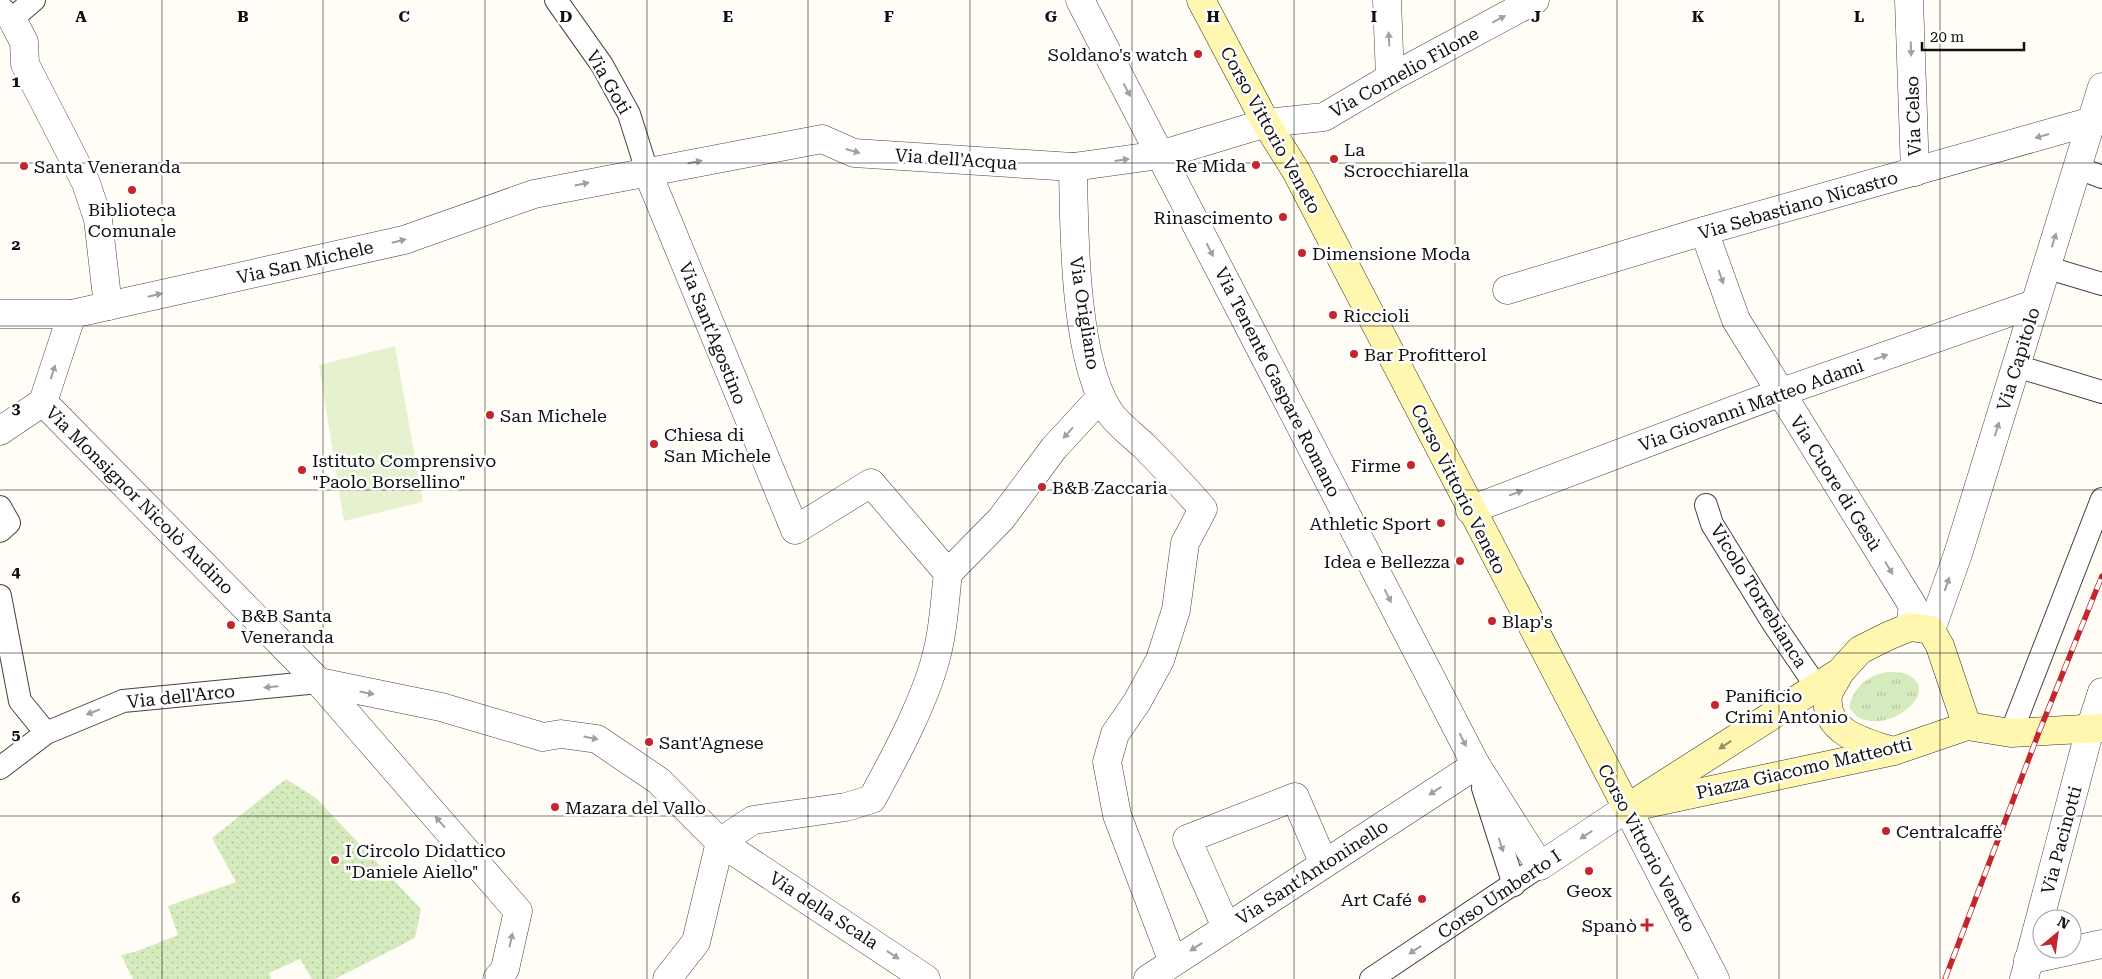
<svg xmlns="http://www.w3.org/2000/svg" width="2102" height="979" font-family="'Roboto Serif',serif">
  <defs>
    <pattern id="grass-tufts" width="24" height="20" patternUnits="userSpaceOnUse" patternTransform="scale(1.25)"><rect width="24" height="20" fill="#d5ebbd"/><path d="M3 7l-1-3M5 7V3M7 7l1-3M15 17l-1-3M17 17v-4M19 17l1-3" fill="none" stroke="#b6c8a1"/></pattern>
    <pattern id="park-dots" width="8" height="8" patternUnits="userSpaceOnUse" patternTransform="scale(1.25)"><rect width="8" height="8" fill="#d5ebbd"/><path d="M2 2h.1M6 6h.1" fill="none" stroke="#b6c8a1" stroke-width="1.8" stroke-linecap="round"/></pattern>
  </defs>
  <rect width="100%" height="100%" fill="#fffdf5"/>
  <!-- grass -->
  <path fill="url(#grass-tufts)" d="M1887,672C1902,672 1910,672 1919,685C1919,688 1919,693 1918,696C1905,720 1863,733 1849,707C1854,687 1867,676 1887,672Z"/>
  <!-- park -->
  <polygon fill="url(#park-dots)" points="286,779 316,798 421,909 415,938 335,979 312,979 300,959 269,973 271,979 133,979 121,955 135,952 178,935 168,906 236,882 212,838"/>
  <!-- pitch -->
  <polygon fill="#e6f2cf" points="395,346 423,502 344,521 319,365"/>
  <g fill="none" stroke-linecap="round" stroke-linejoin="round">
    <defs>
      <g id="pedestrian">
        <polyline points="556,0 602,65 629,114 647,171"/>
        <polyline points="0,6 12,19 34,0"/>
        <polyline points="2076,167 2102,177"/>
        <polyline points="2045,267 2102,284"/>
        <polyline points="2016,366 2102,392"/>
        <polyline points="1706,505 1712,524 1773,623 1816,686"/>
        <polyline points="0,507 9,523 0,531"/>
        <polyline points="0,596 20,701 46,733"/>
        <polyline points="2011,733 2102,499"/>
        <polyline points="0,768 46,733 123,701 319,682"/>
        <polyline points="1483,788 1514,885"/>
        <polyline points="1371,979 1540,866"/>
      </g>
      <g id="minor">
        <polyline points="1080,0 1476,765 1540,866 1627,808"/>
        <polyline points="1387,0 1390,78"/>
        <polyline points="1909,0 1915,172"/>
        <polyline points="12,19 24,42 25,64 86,183 98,219 108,306"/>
        <path d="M1073,167C1074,231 1074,360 1110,413C1119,425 1132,435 1143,445C1164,466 1184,487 1203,509L1185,543L1176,610L1160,660L1137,702L1115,734L1107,762L1117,815L1173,962"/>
        <polyline points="647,171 795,530 871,483 948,573"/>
        <polyline points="1704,231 1736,320 1913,606 1910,627"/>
        <polyline points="1507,290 1704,231 2089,122"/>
        <polyline points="0,314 72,314 43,402 0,431"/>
        <polyline points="72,314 404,240 534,194 822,139 854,153 1073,167 1160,155 1266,123 1324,117 1390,78 1535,0"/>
        <polyline points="43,402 319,682 518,911 505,969 497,979"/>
        <polyline points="1470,510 1779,393 2034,304"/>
        <polyline points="948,573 1001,519 1054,448 1101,397"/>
        <polyline points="1931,630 1958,554 2102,87"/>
        <polyline points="319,682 441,707 543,737 561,734 597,739 659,781 720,842 926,979"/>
        <polyline points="2090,729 2102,692"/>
        <path d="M720,842L753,820L846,807L872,799C895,757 928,696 938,649C944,624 945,598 948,573"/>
        <polyline points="1226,927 1187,839 1295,797 1324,864"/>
        <polyline points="2028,960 2102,944"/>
        <polyline points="667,979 696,942 720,842"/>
        <polyline points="1148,979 1476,765"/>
      </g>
      <g id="tertiary">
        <polyline points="1627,808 1715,979"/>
        <polyline points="2024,979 2090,729"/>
      </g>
      <g id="secondary">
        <polyline points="1201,0 1266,123 1296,171 1627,808"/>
        <path d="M1840,672C1837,679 1829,689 1828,696C1823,733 1867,743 1893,751"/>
        <polyline points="1641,799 1840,672 1860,650 1888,636 1910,627 1931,630 1940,646 1967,726"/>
        <polyline points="1627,808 1894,751 1967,726 2011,733 2102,728"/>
      </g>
    </defs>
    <!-- pedestrian casing -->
    <use href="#pedestrian" stroke="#444" stroke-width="24"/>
    <!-- minor casing -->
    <use href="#minor" stroke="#444" stroke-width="29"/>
    <!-- tertiary casing -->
    <use href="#tertiary" stroke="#444" stroke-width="29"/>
    <!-- secondary casing -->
    <use href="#secondary" stroke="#333" stroke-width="29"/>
    <!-- pedestrian -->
    <use href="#pedestrian" stroke="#fff" stroke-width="22"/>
    <!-- minor -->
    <use href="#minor" stroke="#fff" stroke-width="28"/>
    <!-- tertiary -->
    <use href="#tertiary" stroke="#fff" stroke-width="28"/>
    <!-- secondary -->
    <use href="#secondary" stroke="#fff6b0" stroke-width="28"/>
    <defs>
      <polyline id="rail" points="1945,979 2039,732 2102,576"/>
    </defs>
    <!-- rail casing -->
    <use href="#rail" stroke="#c4262e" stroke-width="5.5"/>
    <!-- rail -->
    <use href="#rail" stroke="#fff" stroke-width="4" stroke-dasharray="11" stroke-linecap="butt"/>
  </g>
  <!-- one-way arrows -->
  <defs><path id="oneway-solid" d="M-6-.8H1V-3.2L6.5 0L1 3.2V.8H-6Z" transform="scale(1.25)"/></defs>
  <g fill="#a0a0a0">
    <use href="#oneway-solid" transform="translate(1499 19) rotate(-28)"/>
    <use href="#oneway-solid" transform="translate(1389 39) rotate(-93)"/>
    <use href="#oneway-solid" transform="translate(1911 49) rotate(88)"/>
    <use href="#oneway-solid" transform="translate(1127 90) rotate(62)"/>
    <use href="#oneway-solid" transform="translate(2042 136) rotate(164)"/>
    <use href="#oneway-solid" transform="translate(853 151) rotate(16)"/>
    <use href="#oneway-solid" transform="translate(1122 160) rotate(-8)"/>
    <use href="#oneway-solid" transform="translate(695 162) rotate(-10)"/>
    <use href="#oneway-solid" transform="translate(582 184) rotate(-12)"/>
    <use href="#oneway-solid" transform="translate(2054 240) rotate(-73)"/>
    <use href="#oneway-solid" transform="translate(399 241) rotate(-14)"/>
    <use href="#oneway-solid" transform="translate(1210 250) rotate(63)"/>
    <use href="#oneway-solid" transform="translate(1721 277) rotate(70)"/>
    <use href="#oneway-solid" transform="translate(155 295) rotate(-13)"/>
    <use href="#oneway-solid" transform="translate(1881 357) rotate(-19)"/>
    <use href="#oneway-solid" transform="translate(53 372) rotate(-72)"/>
    <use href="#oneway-solid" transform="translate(1997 429) rotate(-73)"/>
    <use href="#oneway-solid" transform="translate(1068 433) rotate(132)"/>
    <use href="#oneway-solid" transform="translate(1516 493) rotate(-21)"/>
    <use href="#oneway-solid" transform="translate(1889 568) rotate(58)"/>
    <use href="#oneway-solid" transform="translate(1947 584) rotate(-71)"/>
    <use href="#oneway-solid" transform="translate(1388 596) rotate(63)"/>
    <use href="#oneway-solid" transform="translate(271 687) rotate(175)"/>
    <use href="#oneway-solid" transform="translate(367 693) rotate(11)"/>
    <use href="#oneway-solid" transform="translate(93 712) rotate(159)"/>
    <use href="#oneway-solid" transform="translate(591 738) rotate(11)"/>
    <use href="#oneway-solid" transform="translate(1463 740) rotate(63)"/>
    <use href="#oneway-solid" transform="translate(1435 791) rotate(147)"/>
    <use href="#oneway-solid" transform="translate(440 822) rotate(-131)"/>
    <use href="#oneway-solid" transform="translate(1586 835) rotate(146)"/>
    <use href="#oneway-solid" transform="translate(1501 845) rotate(72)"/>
    <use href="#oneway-solid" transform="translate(511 940) rotate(-78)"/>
    <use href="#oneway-solid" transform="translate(1196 947) rotate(147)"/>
    <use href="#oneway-solid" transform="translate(1415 950) rotate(147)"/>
    <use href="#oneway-solid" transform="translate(893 955) rotate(33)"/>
  </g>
  <use fill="#948f68" href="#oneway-solid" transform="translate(1725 745) rotate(147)"/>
  <!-- grid -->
  <path fill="none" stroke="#111" stroke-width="1" stroke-opacity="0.55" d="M162,0V979M323,0V979M485,0V979M647,0V979M808,0V979M970,0V979M1132,0V979M1294,0V979M1455,0V979M1617,0V979M1779,0V979M1940,0V979M0,163H2102M0,326H2102M0,490H2102M0,653H2102M0,816H2102"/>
  <!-- markers -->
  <g fill="#c4262e" stroke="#fff" stroke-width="2">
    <circle cx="1198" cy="54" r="5"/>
    <circle cx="1334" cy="159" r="5"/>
    <circle cx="1256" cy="165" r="5"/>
    <circle cx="24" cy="166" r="5"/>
    <circle cx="132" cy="190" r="5"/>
    <circle cx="1283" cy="217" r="5"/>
    <circle cx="1302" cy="253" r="5"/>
    <circle cx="1333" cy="315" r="5"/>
    <circle cx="1354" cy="354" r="5"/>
    <circle cx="490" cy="415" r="5"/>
    <circle cx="654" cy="444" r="5"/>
    <circle cx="1411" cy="465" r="5"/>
    <circle cx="302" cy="470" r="5"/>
    <circle cx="1042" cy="487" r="5"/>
    <circle cx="1441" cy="523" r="5"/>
    <circle cx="1460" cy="561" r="5"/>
    <circle cx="1492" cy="621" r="5"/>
    <circle cx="231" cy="625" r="5"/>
    <circle cx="1715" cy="705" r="5"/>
    <circle cx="649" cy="742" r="5"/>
    <circle cx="555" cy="807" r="5"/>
    <circle cx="1886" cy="831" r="5"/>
    <circle cx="335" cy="860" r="5"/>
    <circle cx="1589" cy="871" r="5"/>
    <circle cx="1422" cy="899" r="5"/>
    <path d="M1644.5 917.5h5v5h5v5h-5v5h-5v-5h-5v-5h5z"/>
  </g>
  <g text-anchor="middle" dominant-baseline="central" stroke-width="5" stroke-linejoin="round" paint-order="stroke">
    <!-- poi labels -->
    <g font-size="18" fill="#111" stroke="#fff" text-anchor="start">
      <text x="1188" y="54" text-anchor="end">Soldano's watch</text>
      <text x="1344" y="149">La<tspan x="1344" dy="21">Scrocchiarella</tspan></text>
      <text x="1246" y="165" text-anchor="end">Re Mida</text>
      <text x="34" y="166">Santa Veneranda</text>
      <text x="132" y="209" text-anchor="middle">Biblioteca<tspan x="132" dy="21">Comunale</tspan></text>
      <text x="1273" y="217" text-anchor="end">Rinascimento</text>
      <text x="1312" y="253">Dimensione Moda</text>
      <text x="1343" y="315">Riccioli</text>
      <text x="1364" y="354">Bar Profitterol</text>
      <text x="500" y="415">San Michele</text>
      <text x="664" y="434">Chiesa di<tspan x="664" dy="21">San Michele</tspan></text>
      <text x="312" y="460">Istituto Comprensivo<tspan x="312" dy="21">"Paolo Borsellino"</tspan></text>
      <text x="1401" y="465" text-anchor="end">Firme</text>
      <text x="1052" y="487">B&amp;B Zaccaria</text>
      <text x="1431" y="523" text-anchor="end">Athletic Sport</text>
      <text x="1450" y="561" text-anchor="end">Idea e Bellezza</text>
      <text x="241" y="615">B&amp;B Santa<tspan x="241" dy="21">Veneranda</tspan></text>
      <text x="1502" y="621">Blap's</text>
      <text x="1725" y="695">Panificio<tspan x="1725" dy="21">Crimi Antonio</tspan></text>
      <text x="659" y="742">Sant'Agnese</text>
      <text x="565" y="807">Mazara del Vallo</text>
      <text x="1896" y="831">Centralcaffè</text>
      <text x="345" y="850">I Circolo Didattico<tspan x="345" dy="21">"Daniele Aiello"</tspan></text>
      <text x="1589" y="890" text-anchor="middle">Geox</text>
      <text x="1412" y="899" text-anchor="end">Art Café</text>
      <text x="1637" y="925" text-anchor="end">Spanò</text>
    </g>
    <!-- street labels -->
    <g font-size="18" fill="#111" stroke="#fff">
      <text transform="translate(1404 72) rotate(-29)">Via Cornelio Filone</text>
      <text transform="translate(609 82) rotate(60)">Via Goti</text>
      <text transform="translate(1913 116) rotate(-92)">Via Celso</text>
      <text transform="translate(1271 130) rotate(61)">Corso Vittorio Veneto</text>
      <text transform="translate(956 159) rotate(4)">Via dell'Acqua</text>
      <text transform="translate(1798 205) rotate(-16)">Via Sebastiano Nicastro</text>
      <text transform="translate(305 262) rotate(-13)">Via San Michele</text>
      <text transform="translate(1085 313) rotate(81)">Via Origliano</text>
      <text transform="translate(713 333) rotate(68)">Via Sant'Agostino</text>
      <text transform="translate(2018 359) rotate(-73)">Via Capitolo</text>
      <text transform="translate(1278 382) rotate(63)">Via Tenente Gaspare Romano</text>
      <text transform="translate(1751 405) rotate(-20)">Via Giovanni Matteo Adami</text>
      <text transform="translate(1836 483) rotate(58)">Via Cuore di Gesù</text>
      <text transform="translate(1459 489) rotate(63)">Corso Vittorio Veneto</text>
      <text transform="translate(140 500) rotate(45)">Via Monsignor Nicolò Audino</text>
      <text transform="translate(1759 596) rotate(58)">Vicolo Torrebianca</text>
      <text transform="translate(181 696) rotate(-6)">Via dell'Arco</text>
      <text transform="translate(1804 768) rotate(-13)">Piazza Giacomo Matteotti</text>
      <text transform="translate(2061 840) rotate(-75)">Via Pacinotti</text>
      <text transform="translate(1647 848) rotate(62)">Corso Vittorio Veneto</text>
      <text transform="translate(1312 872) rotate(-33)">Via Sant'Antoninello</text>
      <text transform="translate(1499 894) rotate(-34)">Corso Umberto I</text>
      <text transform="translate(824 910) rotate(33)">Via della Scala</text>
    </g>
  </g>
  <g font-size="16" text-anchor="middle" font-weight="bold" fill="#111" stroke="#fff" stroke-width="5" stroke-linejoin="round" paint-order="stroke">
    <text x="81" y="22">A</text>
    <text x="243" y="22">B</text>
    <text x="404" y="22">C</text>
    <text x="566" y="22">D</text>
    <text x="728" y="22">E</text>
    <text x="889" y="22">F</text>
    <text x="1051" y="22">G</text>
    <text x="1213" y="22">H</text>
    <text x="1374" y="22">I</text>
    <text x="1536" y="22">J</text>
    <text x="1698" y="22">K</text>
    <text x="1859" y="22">L</text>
    <text x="16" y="87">1</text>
    <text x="16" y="250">2</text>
    <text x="16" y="414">3</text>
    <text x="16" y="577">4</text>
    <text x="16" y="740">5</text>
    <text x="16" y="903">6</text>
  </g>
  <!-- north arrow -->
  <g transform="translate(2057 934) rotate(29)"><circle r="24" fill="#ffffff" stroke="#a0a0a0"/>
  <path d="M0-4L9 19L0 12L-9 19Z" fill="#c4262e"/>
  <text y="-8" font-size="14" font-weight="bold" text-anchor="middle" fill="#111111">N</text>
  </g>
  <!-- scale -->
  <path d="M1922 42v8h102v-8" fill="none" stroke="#111111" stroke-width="2.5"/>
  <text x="1930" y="42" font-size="15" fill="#111111" stroke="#ffffff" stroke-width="4" paint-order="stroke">20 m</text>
</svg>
